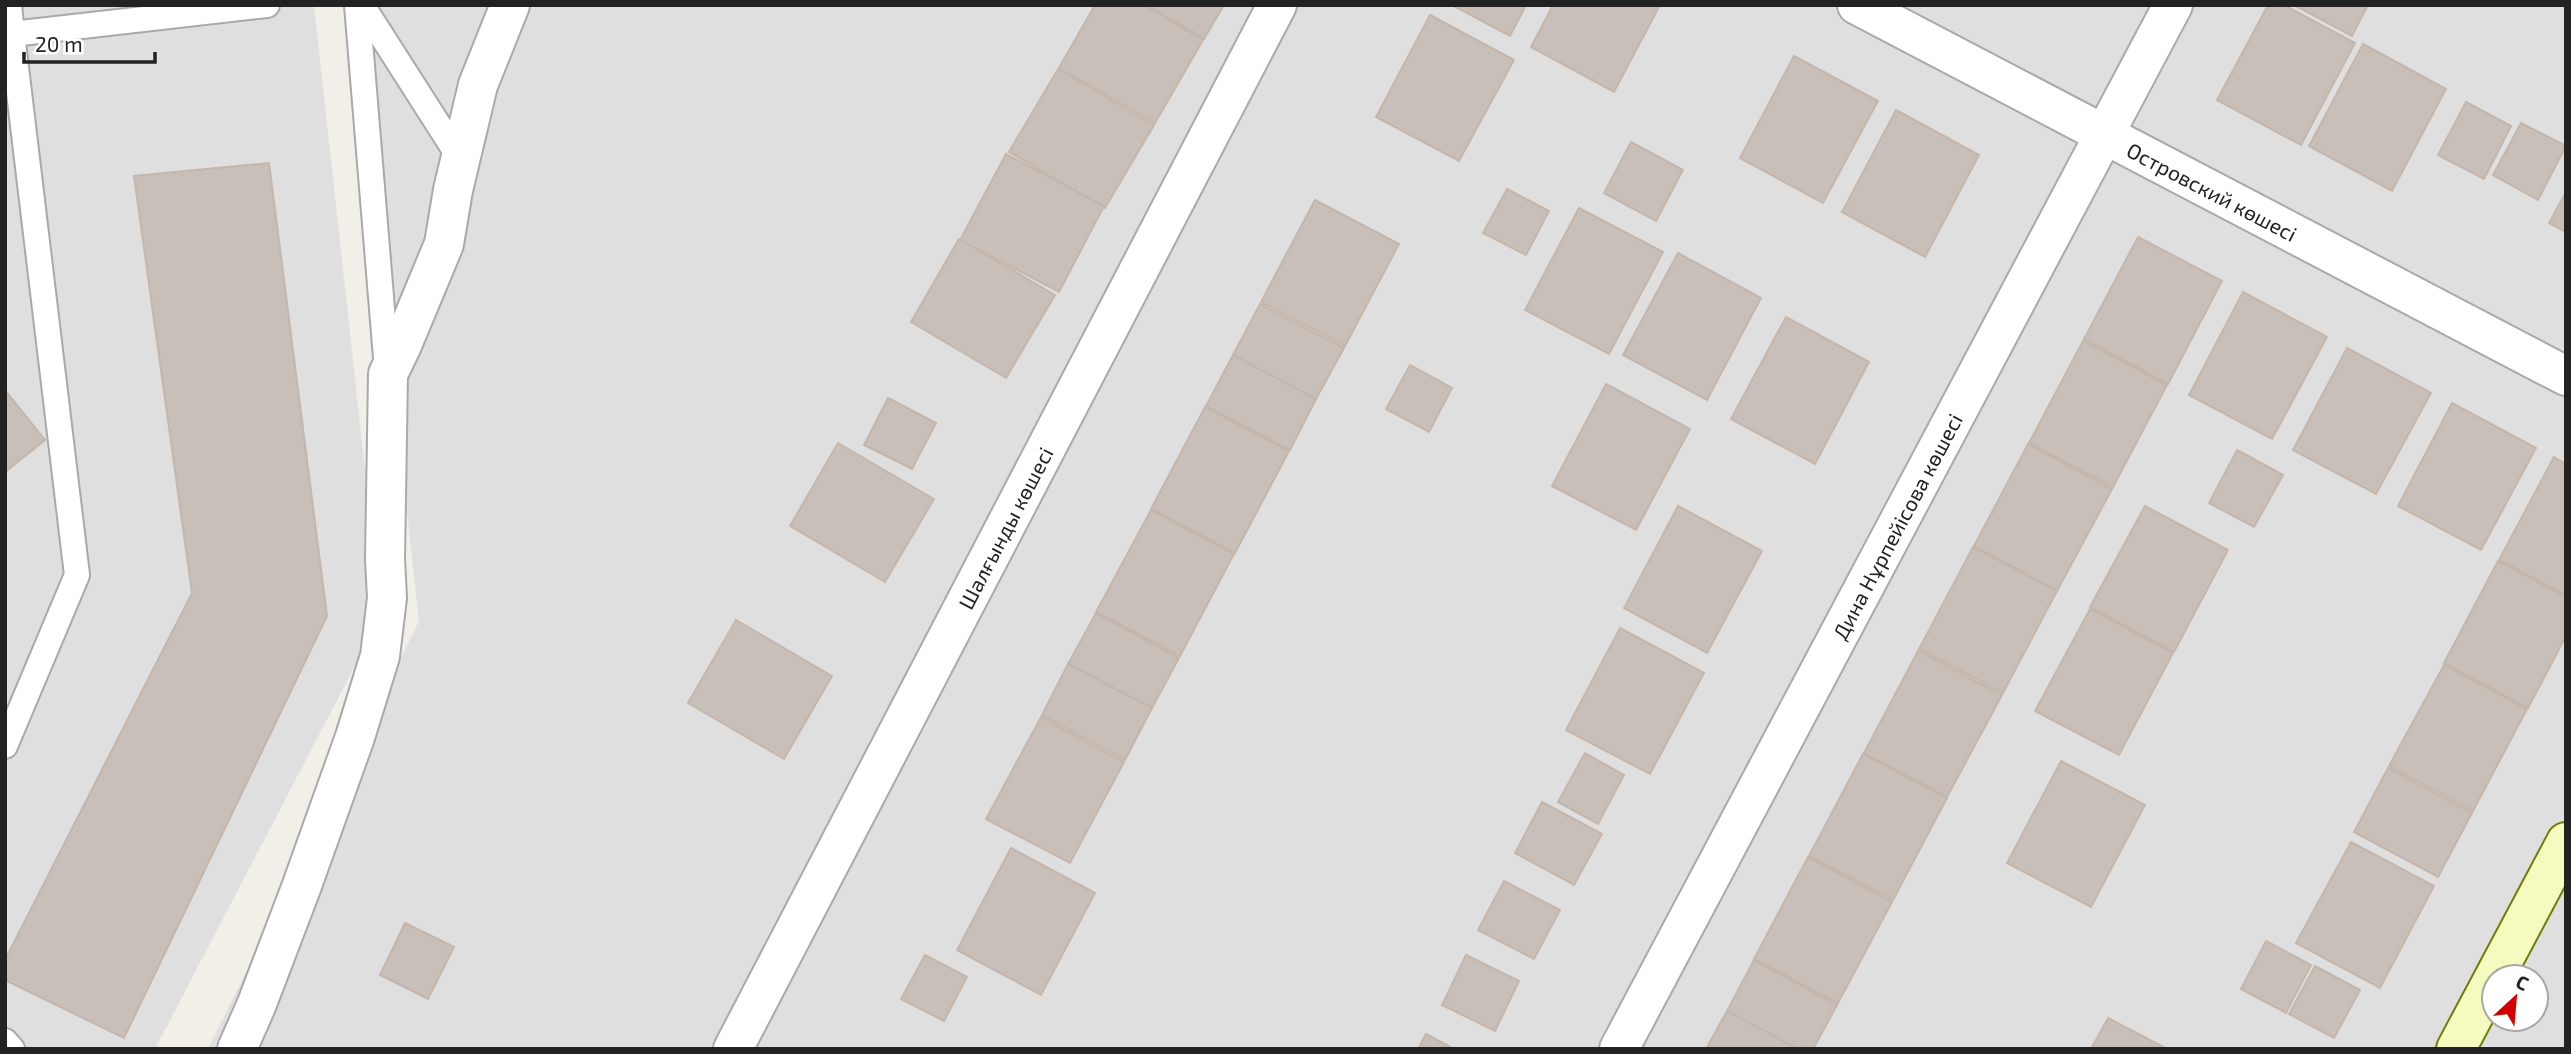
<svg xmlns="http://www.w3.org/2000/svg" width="2571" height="1054" font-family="'Exo 2',sans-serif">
  <rect width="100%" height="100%" fill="#f2efe9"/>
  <!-- residential -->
  <g fill="#e0dfdf" fill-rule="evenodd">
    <polygon points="5,5 314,5 381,616 155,1049 5,1049"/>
    <path d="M351,5H2566V1049H208L419,621ZM2494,977H2536V1019H2494Z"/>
  </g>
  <!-- building -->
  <g fill="#c7bfb8" stroke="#c4b6ab" stroke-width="2">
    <polygon points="1095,5 1144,5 1203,40 1155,123 1059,68"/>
    <polygon points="1147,5 1224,5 1204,39"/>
    <polygon points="1452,5 1526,5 1510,36"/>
    <polygon points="1553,5 1660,5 1614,92 1531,47"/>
    <polygon points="2268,5 2284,5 2355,43 2301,145 2217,100"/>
    <polygon points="2294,5 2368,5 2352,36"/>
    <polygon points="1430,15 1514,60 1459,161 1376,117"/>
    <polygon points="2363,44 2446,89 2392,191 2309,146"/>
    <polygon points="1794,56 1878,101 1823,203 1740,158"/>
    <polygon points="1058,69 1154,125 1105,208 1009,152"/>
    <polygon points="2466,102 2511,126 2484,179 2438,155"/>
    <polygon points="1896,110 1979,155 1925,257 1842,212"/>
    <polygon points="2521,123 2566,146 2538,200 2493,175"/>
    <polygon points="1631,142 1683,170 1656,221 1604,193"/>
    <polygon points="1006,154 1104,206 1059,292 960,240"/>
    <polygon points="269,163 327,616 124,1038 5,980 5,960 192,593 134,176"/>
    <polygon points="1507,189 1549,211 1526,255 1483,233"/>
    <polygon points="2566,192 2566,232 2549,223"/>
    <polygon points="1315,200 1399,244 1345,346 1261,302"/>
    <polygon points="1579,208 1663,252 1609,354 1525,310"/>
    <polygon points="2138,237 2222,281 2168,384 2084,339"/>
    <polygon points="959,239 1055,295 1006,378 911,322"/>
    <polygon points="1678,253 1761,298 1707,400 1623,355"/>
    <polygon points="2243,292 2327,337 2272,439 2189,395"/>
    <polygon points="1260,304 1344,348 1316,399 1233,355"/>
    <polygon points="1786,317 1869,362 1815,464 1731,419"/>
    <polygon points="2083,341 2167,385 2113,487 2029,443"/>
    <polygon points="2347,348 2431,393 2376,494 2293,450"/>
    <polygon points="1233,355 1316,399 1290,450 1206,406"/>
    <polygon points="1410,365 1452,388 1429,432 1386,409"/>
    <polygon points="1606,384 1690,429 1636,530 1552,486"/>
    <polygon points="5,390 45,440 5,472"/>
    <polygon points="888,398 936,423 912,469 864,445"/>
    <polygon points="2452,403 2536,448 2481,550 2398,506"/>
    <polygon points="1205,407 1289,451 1235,553 1151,509"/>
    <polygon points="838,443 934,499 885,582 790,526"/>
    <polygon points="2028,444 2112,489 2057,591 1974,546"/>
    <polygon points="2237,450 2283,475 2254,527 2209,503"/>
    <polygon points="2554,457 2566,464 2566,595 2499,560"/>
    <polygon points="1678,506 1762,551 1707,653 1624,608"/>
    <polygon points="2145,506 2228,550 2174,652 2090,607"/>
    <polygon points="1151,510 1234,554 1180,656 1096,612"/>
    <polygon points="1973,547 2057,591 2003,693 1919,649"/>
    <polygon points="2498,561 2566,597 2566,636 2528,708 2444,663"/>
    <polygon points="2090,609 2173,653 2119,755 2035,711"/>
    <polygon points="1096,613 1179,658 1152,708 1068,664"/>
    <polygon points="736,620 832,676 784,759 688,703"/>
    <polygon points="1620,628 1704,673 1650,774 1566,730"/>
    <polygon points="1918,651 2002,695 1947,797 1864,753"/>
    <polygon points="1068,664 1152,708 1125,760 1042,715"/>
    <polygon points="2444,665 2527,709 2473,811 2389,766"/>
    <polygon points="1041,717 1124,762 1070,863 986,819"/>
    <polygon points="1585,753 1624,775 1598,824 1558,802"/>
    <polygon points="1863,754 1947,798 1893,900 1809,856"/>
    <polygon points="2061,761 2145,805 2091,907 2007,863"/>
    <polygon points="2388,768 2472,813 2438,877 2354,832"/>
    <polygon points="1542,802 1602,834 1574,885 1515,853"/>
    <polygon points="2351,842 2434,886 2380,988 2296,943"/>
    <polygon points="1011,848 1095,893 1041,995 957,950"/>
    <polygon points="1808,857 1892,902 1838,1003 1754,959"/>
    <polygon points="1504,881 1560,910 1534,959 1478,930"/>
    <polygon points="405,923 454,947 428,999 380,975"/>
    <polygon points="2266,941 2311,965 2286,1013 2241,989"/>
    <polygon points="925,955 967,977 944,1021 901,999"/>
    <polygon points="1466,955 1519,981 1495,1031 1442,1005"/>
    <polygon points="1754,960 1837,1005 1813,1049 1798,1049 1727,1011"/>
    <polygon points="2315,966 2360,990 2334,1038 2289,1014"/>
    <polygon points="1727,1011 1798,1049 1706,1049"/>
    <polygon points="2108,1018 2167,1049 2091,1049"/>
    <polygon points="1426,1034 1454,1049 1418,1049"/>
  </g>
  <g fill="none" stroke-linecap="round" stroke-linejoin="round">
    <defs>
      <g id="lane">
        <polyline points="357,5 387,370"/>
        <polyline points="362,5 461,160"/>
        <polyline points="5,39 12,34 9,5"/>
        <polyline points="5,746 77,575 12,34 267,5"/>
        <polyline points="5,1041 12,1049"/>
      </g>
      <g id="street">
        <path id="s1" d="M1857,5L2566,376"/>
        <polyline points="237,1049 256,1006 301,888 355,737 380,656 387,598 385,559 388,374 402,345 444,244 453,190 478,85 510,5"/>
        <path id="s2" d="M733,1049L1277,5"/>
        <path id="s3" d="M1619,1049L2173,5"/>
      </g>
      <polyline id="secondary" points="2456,1049 2566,842"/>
    </defs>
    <!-- lane casing -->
    <use href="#lane" stroke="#a9a9a9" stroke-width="28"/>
    <!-- street casing -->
    <use href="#street" stroke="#a9a9a9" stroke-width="42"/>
    <!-- secondary casing -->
    <use href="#secondary" stroke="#707d05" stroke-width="42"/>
    <!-- lane -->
    <use href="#lane" stroke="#fff" stroke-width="24"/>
    <!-- street -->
    <use href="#street" stroke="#fff" stroke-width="38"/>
    <!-- secondary -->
    <use href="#secondary" stroke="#f7fabf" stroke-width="38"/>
  </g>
  <g text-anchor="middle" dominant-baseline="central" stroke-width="5" stroke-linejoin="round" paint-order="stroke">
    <!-- street labels -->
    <g font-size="21" fill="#222" stroke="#fff">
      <text stroke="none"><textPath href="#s1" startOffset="401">Островский көшесі</textPath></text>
      <text stroke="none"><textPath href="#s2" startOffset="588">Шалғынды көшесі</textPath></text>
      <text stroke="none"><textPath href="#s3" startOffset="592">Дина Нұрпейісова көшесі</textPath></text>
    </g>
  </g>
  <!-- border -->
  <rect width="2571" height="1054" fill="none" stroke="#222222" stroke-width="14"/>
  <!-- north arrow -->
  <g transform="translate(2515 998) rotate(26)"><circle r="33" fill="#ffffff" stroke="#a7a7a7" stroke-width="2"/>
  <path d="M0-5L12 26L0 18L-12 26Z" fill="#d40000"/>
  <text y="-10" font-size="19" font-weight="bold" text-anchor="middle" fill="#222222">С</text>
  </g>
  <!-- scale -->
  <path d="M24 52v10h131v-10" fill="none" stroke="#222222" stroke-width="3.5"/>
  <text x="35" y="52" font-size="21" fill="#222222" stroke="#ffffff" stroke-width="5" paint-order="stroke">20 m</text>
</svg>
